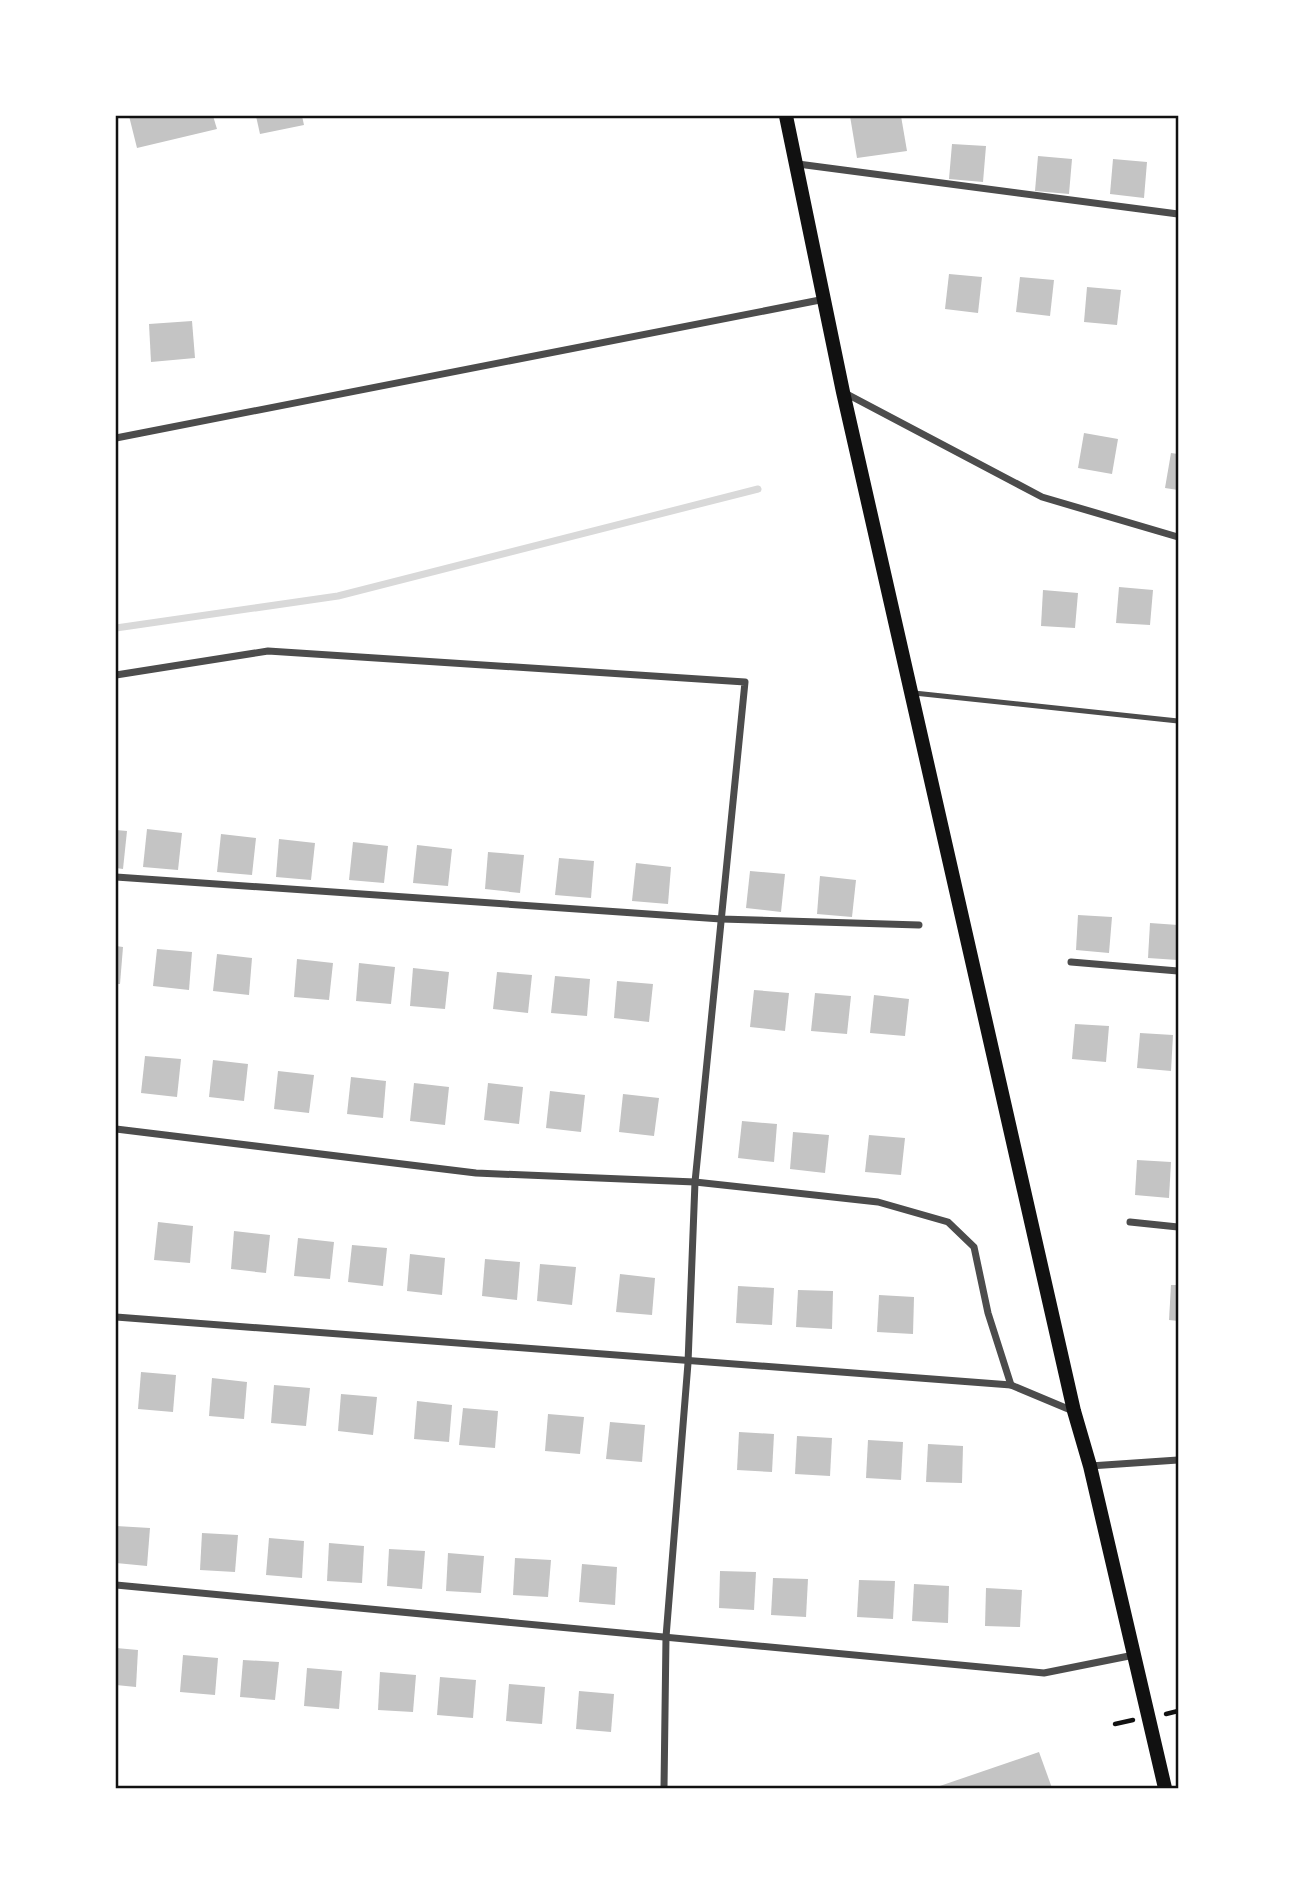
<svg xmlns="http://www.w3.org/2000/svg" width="1294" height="1904" font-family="'PT Sans Narrow',sans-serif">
  <rect width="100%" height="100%" fill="#fff"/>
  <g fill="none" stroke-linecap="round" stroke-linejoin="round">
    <!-- stream -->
    <polyline stroke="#d9d9d9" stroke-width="7" points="116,628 338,596 758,489"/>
  </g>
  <!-- building -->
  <g fill="#c4c4c4">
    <polygon points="129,116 213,116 217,129 137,148"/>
    <polygon points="256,116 302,116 304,125 260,134"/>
    <polygon points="850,116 901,116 907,151 857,158"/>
    <polygon points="952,144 986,146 983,182 949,179"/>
    <polygon points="1038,156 1072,159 1069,194 1035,191"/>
    <polygon points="1113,159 1147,162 1144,198 1110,194"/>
    <polygon points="949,274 982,277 978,313 945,309"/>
    <polygon points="1020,277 1054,280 1050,316 1016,312"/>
    <polygon points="1087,287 1121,290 1117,325 1084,322"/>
    <polygon points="192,321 195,358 151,362 149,324"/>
    <polygon points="1084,433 1118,439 1112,474 1078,468"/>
    <polygon points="1171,453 1178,454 1178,490 1165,488"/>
    <polygon points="1119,587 1153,590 1150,625 1116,623"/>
    <polygon points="1043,590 1078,593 1075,628 1041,626"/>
    <polygon points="147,829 182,833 178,870 143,867"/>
    <polygon points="116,830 127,831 123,869 116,868"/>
    <polygon points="221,834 256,838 252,875 217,872"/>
    <polygon points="279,839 315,843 311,880 276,877"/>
    <polygon points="353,842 388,846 384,883 349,880"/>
    <polygon points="417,845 452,849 448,886 413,883"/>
    <polygon points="488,852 524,855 520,893 485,889"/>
    <polygon points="559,858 594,861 591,898 555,895"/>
    <polygon points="636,863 671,867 668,904 632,901"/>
    <polygon points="750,871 785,874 781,912 746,908"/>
    <polygon points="820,876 856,880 852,917 817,914"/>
    <polygon points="1078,915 1112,917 1109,953 1076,950"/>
    <polygon points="1150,923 1178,925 1178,960 1148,958"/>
    <polygon points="116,946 123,947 120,984 116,984"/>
    <polygon points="157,949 192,952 189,990 153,986"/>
    <polygon points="217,954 252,958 249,995 213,991"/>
    <polygon points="297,959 333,963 329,1000 294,997"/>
    <polygon points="359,963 395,967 391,1004 356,1001"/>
    <polygon points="413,968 449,972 445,1009 410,1006"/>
    <polygon points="497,972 532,975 528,1013 493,1009"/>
    <polygon points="555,976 590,979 587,1016 551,1013"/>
    <polygon points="617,981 653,984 649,1022 614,1018"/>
    <polygon points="754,990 789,993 785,1031 750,1027"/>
    <polygon points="815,993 851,996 847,1034 811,1031"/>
    <polygon points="874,995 909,999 905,1036 870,1033"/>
    <polygon points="1075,1024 1109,1026 1106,1062 1072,1059"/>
    <polygon points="1140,1033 1173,1035 1171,1071 1137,1068"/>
    <polygon points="145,1056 181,1059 177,1097 141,1093"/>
    <polygon points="213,1060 248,1064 244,1101 209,1097"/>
    <polygon points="278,1071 314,1075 309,1113 274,1109"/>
    <polygon points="351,1077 386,1081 383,1118 347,1114"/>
    <polygon points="414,1083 449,1087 445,1125 410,1121"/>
    <polygon points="488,1083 523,1087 519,1124 484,1120"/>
    <polygon points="550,1091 585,1095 581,1132 546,1128"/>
    <polygon points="623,1094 659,1098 654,1136 619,1132"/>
    <polygon points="742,1121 777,1124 774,1162 738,1158"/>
    <polygon points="793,1132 829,1135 825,1173 790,1169"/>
    <polygon points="869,1135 905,1138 901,1175 865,1172"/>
    <polygon points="1137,1160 1171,1162 1169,1198 1135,1195"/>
    <polygon points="158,1222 193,1226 190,1263 154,1260"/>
    <polygon points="234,1231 270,1235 266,1273 231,1269"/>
    <polygon points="298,1238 334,1242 330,1279 294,1276"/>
    <polygon points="352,1245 387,1248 383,1286 348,1282"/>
    <polygon points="410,1254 445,1258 442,1295 407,1291"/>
    <polygon points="485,1259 520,1262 517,1300 482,1296"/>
    <polygon points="540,1264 576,1267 572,1305 537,1301"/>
    <polygon points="620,1274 655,1278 652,1315 616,1312"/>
    <polygon points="1171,1285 1178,1285 1178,1321 1169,1320"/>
    <polygon points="738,1286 774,1288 772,1325 736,1323"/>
    <polygon points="798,1290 833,1291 832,1329 796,1327"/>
    <polygon points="879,1295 914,1297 913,1334 877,1332"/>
    <polygon points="141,1372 176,1375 173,1412 138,1409"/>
    <polygon points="212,1378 247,1382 244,1419 209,1416"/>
    <polygon points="274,1385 310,1388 306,1426 271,1423"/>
    <polygon points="341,1394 377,1397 373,1435 338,1431"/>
    <polygon points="417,1401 452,1405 449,1442 414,1439"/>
    <polygon points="463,1408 498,1411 495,1448 459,1445"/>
    <polygon points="548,1414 584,1417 580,1454 545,1451"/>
    <polygon points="610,1422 645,1425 642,1462 606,1459"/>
    <polygon points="739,1432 774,1434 772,1472 737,1470"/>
    <polygon points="797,1436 832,1438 830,1476 795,1474"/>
    <polygon points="868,1440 903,1442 901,1480 866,1478"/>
    <polygon points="928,1444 963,1446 962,1483 926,1482"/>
    <polygon points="116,1526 150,1528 147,1566 116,1563"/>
    <polygon points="202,1533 238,1535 235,1572 200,1570"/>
    <polygon points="269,1538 304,1541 302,1578 266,1575"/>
    <polygon points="329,1543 364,1546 362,1583 327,1581"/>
    <polygon points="389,1549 425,1551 422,1589 387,1586"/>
    <polygon points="448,1553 484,1556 481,1593 446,1591"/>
    <polygon points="515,1558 551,1560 548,1597 513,1595"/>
    <polygon points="582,1564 617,1567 615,1605 579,1602"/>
    <polygon points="720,1571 756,1572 754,1610 719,1608"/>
    <polygon points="773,1578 808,1579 806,1617 771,1615"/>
    <polygon points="859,1580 895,1581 893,1619 857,1617"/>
    <polygon points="914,1584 949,1586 948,1623 912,1621"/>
    <polygon points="986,1588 1022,1590 1020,1627 985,1626"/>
    <polygon points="116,1648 138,1650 136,1687 116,1685"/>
    <polygon points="183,1655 218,1658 215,1695 180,1692"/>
    <polygon points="243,1660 279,1662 275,1700 240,1697"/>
    <polygon points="307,1668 342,1671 339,1709 304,1706"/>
    <polygon points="380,1672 416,1675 413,1712 378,1710"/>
    <polygon points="440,1677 476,1680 473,1718 437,1715"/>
    <polygon points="509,1684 545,1687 542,1724 506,1721"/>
    <polygon points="579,1691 614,1694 611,1732 576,1729"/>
    <polygon points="1039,1752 1052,1788 934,1788"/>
  </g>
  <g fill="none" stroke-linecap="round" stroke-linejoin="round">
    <!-- path -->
    <g stroke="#111" stroke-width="4.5">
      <polyline points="1166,1714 1178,1711"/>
      <polyline points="1115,1724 1133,1720"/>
    </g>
    <!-- service -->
    <polyline stroke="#4c4c4c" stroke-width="5" points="914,693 1178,721"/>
    <!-- minor -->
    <g stroke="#4c4c4c" stroke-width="7">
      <polyline points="798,164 1178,214"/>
      <polyline points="843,392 1042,497 1178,537"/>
      <polyline points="116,438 825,299"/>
      <polyline points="116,675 268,651 745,682 695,1182 688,1363 666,1637 664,1788"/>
      <polyline points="116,877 721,919 919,925"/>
      <polyline points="1071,962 1178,971"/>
      <polyline points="116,1129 476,1173 695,1182 878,1202 948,1222 974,1247 988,1313 1011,1385"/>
      <polyline points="1130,1222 1178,1227"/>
      <polyline points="116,1317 1011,1385 1073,1411"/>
      <polyline points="1090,1466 1178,1460"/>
      <polyline points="116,1585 1044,1673 1134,1655"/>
    </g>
    <!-- secondary -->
    <polyline stroke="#111" stroke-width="14" points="786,116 843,392 1074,1411 1090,1466 1165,1788"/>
  </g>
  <!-- border -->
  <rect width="1294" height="1904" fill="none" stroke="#ffffff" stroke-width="234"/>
  <rect x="117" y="117" width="1060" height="1670" fill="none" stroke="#111" stroke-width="2.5"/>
</svg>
